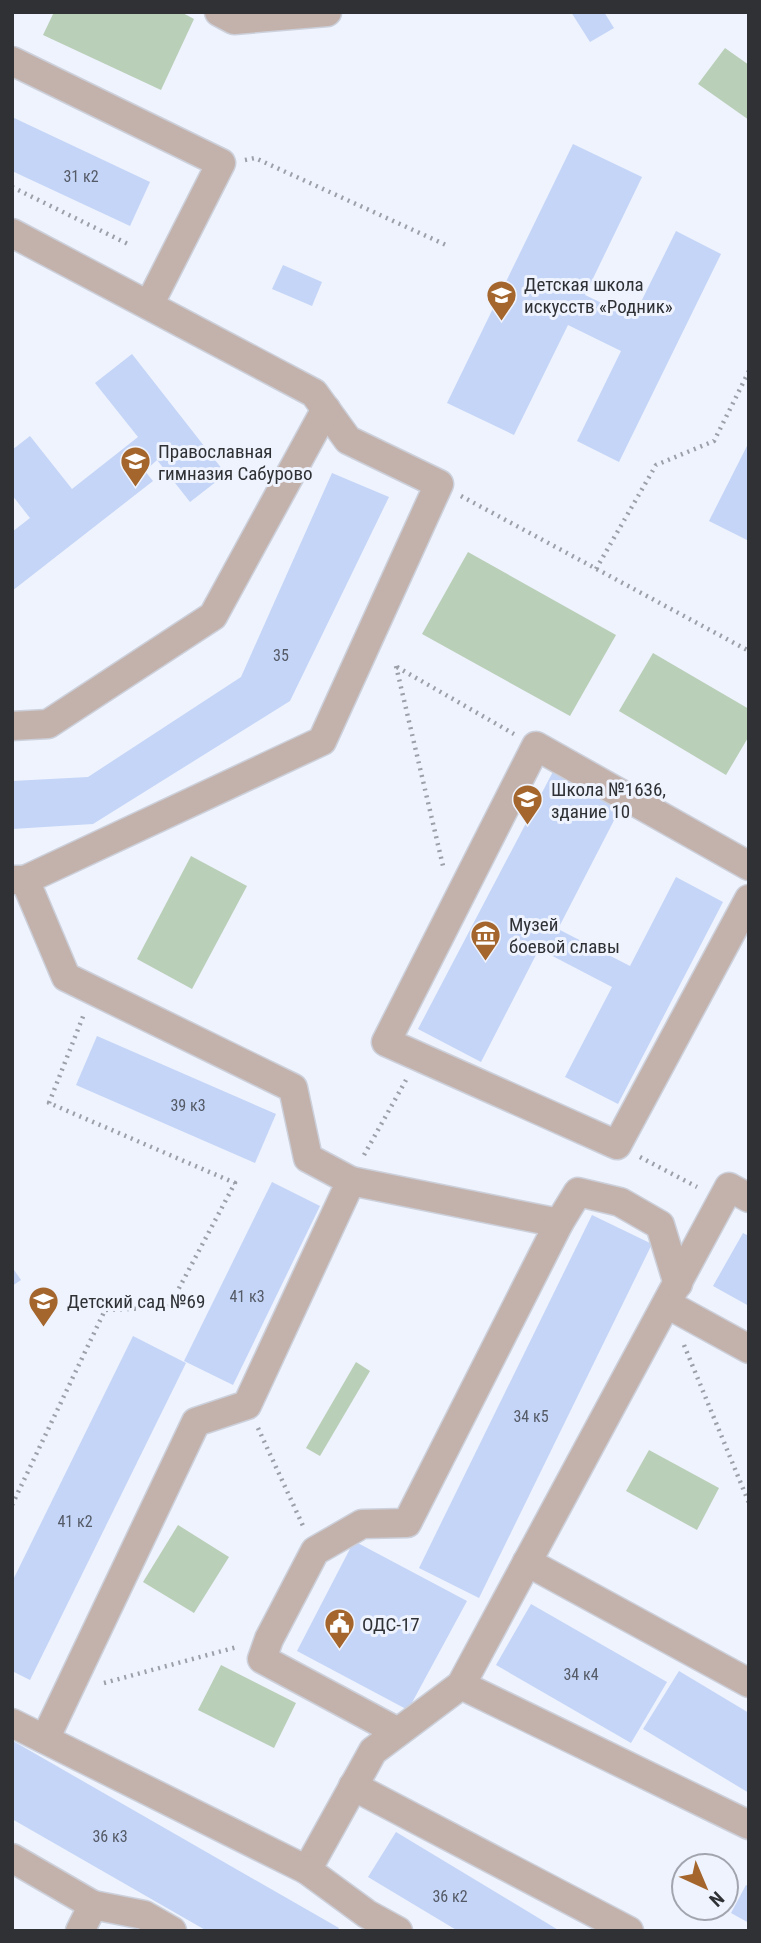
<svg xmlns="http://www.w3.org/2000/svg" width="761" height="1943" font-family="'Roboto Condensed',sans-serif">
  <rect width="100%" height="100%" fill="#eef3fe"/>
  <!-- green -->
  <g fill="#bacfb8">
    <polygon points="54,12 181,12 194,19 161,90 43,35"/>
    <polygon points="725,48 749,65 749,120 698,84"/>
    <polygon points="468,552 616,635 570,716 422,634"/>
    <polygon points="653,653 749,709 749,736 726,775 619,711"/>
    <polygon points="191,856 247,886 192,989 137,959"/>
    <polygon points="356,1362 370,1371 320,1456 306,1448"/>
    <polygon points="649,1450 719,1488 697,1530 626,1491"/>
    <polygon points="178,1525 229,1557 194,1613 143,1582"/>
    <polygon points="221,1665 296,1703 274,1748 198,1710"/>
  </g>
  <!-- building -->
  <g fill="#c5d5f7">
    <polygon points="571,12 604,12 614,28 590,42"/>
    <polygon points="12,117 150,182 130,226 12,171"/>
    <polygon points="573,144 642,177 585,295 633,318 676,231 721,254 619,462 577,441 621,351 568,325 514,435 447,403"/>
    <polygon points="283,265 322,282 312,306 272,289"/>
    <polygon points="132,354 226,474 190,502 157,460 145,471 153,481 12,591 12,532 30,518 12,495 12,450 30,436 72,489 138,437 95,383"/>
    <polygon points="749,442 749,541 709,521"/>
    <polygon points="332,473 389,497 290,701 93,824 12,829 12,781 88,777 241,677"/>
    <polygon points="557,764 625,799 558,929 630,966 676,877 723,902 618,1104 565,1077 612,987 539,949 481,1062 418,1029"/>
    <polygon points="97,1036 276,1114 255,1163 76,1085"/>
    <polygon points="272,1182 320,1206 233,1385 184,1361"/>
    <polygon points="592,1215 652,1244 479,1598 419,1568"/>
    <polygon points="743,1233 749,1236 749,1306 713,1286"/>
    <polygon points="12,1267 21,1280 12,1286"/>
    <polygon points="133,1336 186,1363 30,1680 12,1671 12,1582"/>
    <polygon points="354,1541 467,1601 408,1710 297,1651"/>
    <polygon points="531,1604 667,1682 631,1743 496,1665"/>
    <polygon points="679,1671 749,1713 749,1793 643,1729"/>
    <polygon points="13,1741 339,1928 337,1931 207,1931 12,1819"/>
    <polygon points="396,1832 560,1931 458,1931 368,1877"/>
    <polygon points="746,1885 749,1886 749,1923 731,1913"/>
  </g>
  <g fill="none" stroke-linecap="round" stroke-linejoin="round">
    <defs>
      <g id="minor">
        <polyline points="219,12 234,20 327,12"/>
        <polyline points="12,61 221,163 149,305"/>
        <polyline points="12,233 314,393 348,440 439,484 322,741 25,880"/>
        <polyline points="12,726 48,724 213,616 326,409"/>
        <polyline points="749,866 536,746 386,1042 617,1145 749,899"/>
        <polyline points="12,880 25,880 66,977 293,1088 308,1158 351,1181 247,1405 196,1422 45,1739"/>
        <polyline points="351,1181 559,1223"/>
        <polyline points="667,1304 749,1349"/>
        <polyline points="527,1562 749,1683"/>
        <polyline points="461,1685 749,1825"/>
        <polyline points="12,1723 307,1870 373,1751 461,1685 729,1187 749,1198"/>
        <polyline points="398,1732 262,1659 269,1639 315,1551 362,1524 407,1523 559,1223 578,1192 620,1202 660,1225 678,1284"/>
        <polyline points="353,1786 629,1931"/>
        <polyline points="12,1858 93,1905 80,1931"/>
        <polyline points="307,1870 367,1914 398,1931"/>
        <polyline points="93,1905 144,1915 172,1931"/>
      </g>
    </defs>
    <!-- minor casing -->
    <use href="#minor" stroke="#ccd0da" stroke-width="31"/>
    <!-- path -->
    <g stroke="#9ca0a8" stroke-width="4.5" stroke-dasharray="2 5" stroke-linecap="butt">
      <polyline points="245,160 255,158 446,245"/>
      <polyline points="12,187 128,244"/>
      <polyline points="461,496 749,651"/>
      <polyline points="596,569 656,465 714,441 749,371"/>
      <polyline points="396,666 443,866"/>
      <polyline points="397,667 514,734"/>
      <polyline points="364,1155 406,1080"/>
      <polyline points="640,1157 697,1187"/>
      <polyline points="684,1345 749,1503"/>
      <polyline points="258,1428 304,1528"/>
      <polyline points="12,1505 105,1310 169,1307 235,1183 49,1103 84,1014"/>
      <polyline points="104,1683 237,1647"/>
    </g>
    <!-- minor -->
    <use href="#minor" stroke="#c3b1ac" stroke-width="28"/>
  </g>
  <!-- icons -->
  <defs>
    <symbol id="school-pin" viewBox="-11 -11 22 30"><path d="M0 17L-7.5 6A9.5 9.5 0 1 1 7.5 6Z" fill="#a4662c" stroke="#eef3fe"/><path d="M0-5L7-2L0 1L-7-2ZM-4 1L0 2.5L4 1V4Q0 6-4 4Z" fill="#fff"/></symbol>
    <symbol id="museum-pin" viewBox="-11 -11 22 30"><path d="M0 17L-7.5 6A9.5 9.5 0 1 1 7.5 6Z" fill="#a4662c" stroke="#eef3fe"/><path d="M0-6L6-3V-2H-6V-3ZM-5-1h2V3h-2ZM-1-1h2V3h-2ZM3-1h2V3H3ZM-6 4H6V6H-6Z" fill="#fff"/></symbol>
    <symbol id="civic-pin" viewBox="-11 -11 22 30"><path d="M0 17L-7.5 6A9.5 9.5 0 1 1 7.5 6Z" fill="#a4662c" stroke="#eef3fe"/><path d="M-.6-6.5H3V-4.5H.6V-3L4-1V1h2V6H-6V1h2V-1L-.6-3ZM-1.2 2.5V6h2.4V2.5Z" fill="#fff"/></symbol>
  </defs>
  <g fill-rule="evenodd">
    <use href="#school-pin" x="484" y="278" width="35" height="47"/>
    <use href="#school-pin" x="118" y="444" width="35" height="47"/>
    <use href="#school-pin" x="510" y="782" width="35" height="47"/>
    <use href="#museum-pin" x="468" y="918" width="35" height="47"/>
    <use href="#school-pin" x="26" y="1284" width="35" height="47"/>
    <use href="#civic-pin" x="322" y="1606" width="35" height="47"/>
  </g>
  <g text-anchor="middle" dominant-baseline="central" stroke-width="6" stroke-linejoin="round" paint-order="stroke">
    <!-- number labels -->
    <g font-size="16" fill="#545a66">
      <text x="81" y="176">31 к2</text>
      <text x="281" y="655">35</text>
      <text x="188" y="1105">39 к3</text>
      <text x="247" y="1296">41 к3</text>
      <text x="531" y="1416">34 к5</text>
      <text x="75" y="1521">41 к2</text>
      <text x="581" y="1674">34 к4</text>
      <text x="110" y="1836">36 к3</text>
      <text x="450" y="1896">36 к2</text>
    </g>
    <!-- poi labels -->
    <g font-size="19" fill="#2f3135" stroke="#eef3fe" text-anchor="start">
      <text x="524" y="284">Детская школа<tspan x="524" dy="22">искусств «Родник»</tspan></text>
      <text x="158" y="451">Православная<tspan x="158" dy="22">гимназия Сабурово</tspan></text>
      <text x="551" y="789">Школа №1636,<tspan x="551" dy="22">здание 10</tspan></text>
      <text x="509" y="924">Музей<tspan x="509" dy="22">боевой славы</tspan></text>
      <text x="67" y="1301">Детский сад №69</text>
      <text x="362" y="1624">ОДС-17</text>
    </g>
  </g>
  <!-- border -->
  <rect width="761" height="1943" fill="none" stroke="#2f3135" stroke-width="28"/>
  <!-- north arrow -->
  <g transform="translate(705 1887) rotate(136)"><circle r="33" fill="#eef3fe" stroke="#a2a5ae" stroke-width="2"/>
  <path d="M0-5L12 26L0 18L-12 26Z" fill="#a4662c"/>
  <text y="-10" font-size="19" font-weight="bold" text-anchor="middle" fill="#2f3135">N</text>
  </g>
</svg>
